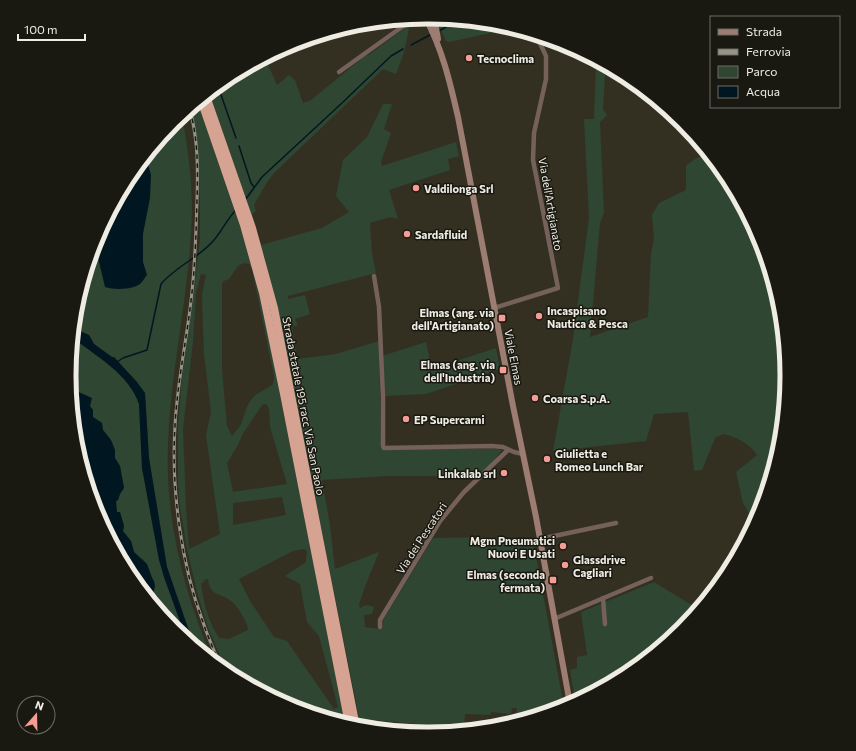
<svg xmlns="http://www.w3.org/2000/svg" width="856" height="751" font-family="Commissioner,sans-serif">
  <rect width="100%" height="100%" fill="#333022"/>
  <!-- green -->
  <g fill="#2f4632" fill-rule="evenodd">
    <polygon points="438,18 498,24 513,28 449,42 446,41 438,24"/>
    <path d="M406,27L409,29L404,52L396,74L383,69L274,173L266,184L254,205L256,211L252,214L261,245L322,228L349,212L336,196L343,160L367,137L383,104H392L384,129L391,133L381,162L382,166L456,142L459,156L448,159L450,170L389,190L398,219L390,217L370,223L372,253L376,273L288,296V299L305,295L310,314L295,319L298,325L292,327L297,359L336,354L379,341L381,448L495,449L502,450L494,460L478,476H387L322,480L330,525L335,569L379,552C372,570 364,587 359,605L360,608L366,605L374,607L372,614L364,615L365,627L382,629L383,620L433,538L486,537L506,540H533L564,707L516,722L515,721L517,708H512L511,714L491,712V715L465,714L464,728L372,720V728L361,727L281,328L264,255L250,256L269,339L345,723L291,707L227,672L208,628L197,592L186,544L179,500L178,481V426L182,375L192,306L200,240V212L199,171L189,110L229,77L265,58L277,85L289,75L295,80L303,103L311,100L365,56L370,54ZM244,263L249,264L252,269L274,376L273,384C265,391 258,391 251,400C245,408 244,418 240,426C238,429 234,433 232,436L227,426L222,369V283L224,281L229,279L238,266ZM201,274L206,275L202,294L203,328L204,354L211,412L206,435L220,534L189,549L186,508L183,429L193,342L196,293ZM265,404L267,405L269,409L270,427L287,484L233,492L227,463L238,445L242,435L262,405ZM282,497L286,515L233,525V503ZM304,549L307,551L306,562L285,576L300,584L307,622L319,636L338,707L334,709L287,641L274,637L250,601L239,579L293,551ZM206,579H208C210,597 220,592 231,601C237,605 248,623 248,630L229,639L219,638C208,621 204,604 201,584Z"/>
    <path d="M596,61L608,67L605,76L603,109L607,115L600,122L604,213L600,223L590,337L648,317L651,254L654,239L652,215L659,203L686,190V166C693,160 700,155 709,156L726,177L759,239L780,306L786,376L780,446L759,513L754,522L743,503L736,472L757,455C750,444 737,437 723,434L715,438L702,470L694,471L688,412L654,414L646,441L553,451L573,339L589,218L584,119H594Z"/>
    <path d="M182,116C188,148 192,180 192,212C190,290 171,366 168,443C165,518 183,592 213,660L197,647L188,628L167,567L149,458L145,393L114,357H112L94,344L89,335L82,332L75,321L76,305L97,238L130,176L175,122Z"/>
    <path d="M73,338C97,357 129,374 139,404L142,468L155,537L164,577L186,638C171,626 159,613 153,595L155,586L150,571L143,559L139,558L134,552L131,541L123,531L124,526L120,513L117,512L116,501L118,500L120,494L124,488L120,466L115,458V450L111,440L103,430L102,423L93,417V410C86,403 74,394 71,385C67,373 72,351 73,338Z"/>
    <polygon points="426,342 432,369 496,348 500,369 426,394 385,396 382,356"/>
    <polygon points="654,582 698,609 681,629 627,674 575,701 570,670 577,668 577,657 587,655 581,612"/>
  </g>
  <!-- water -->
  <g fill="#001722">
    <path d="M146,157L151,175L150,198L143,234V262L147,275C145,277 143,281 141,283C134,290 114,290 105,287L95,245L97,238L130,176Z"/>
    <path d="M75,321L82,332L89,335L94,344L112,357H114L137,382L145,393L149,458L167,567L188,628L197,647L186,638L164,577L159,560L142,468L139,404C129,374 97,357 73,338Z"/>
    <polygon points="70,384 74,390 92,398 90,406 93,410 93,417 102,423 103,430 111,440 115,450 115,458 120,466 124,488 120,494 118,500 116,501 117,512 120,512 124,526 123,531 131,541 134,552 147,564 152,578 154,581 155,586 153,595 158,609 130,574 97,512 76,445"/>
  </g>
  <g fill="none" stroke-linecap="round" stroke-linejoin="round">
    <!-- stream -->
    <g stroke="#001722" stroke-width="1.5">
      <polyline points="439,31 446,27 451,19"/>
      <polyline points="411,45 430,35"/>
      <polyline points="218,86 236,138"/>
      <polyline points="239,146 251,183 254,187"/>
      <polyline points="245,200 262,177 342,103 391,56 403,49"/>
      <path d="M117,362L123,358L147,350L161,284C176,266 199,258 214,240C222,231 227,219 236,210"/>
    </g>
    <!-- street -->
    <g stroke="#76615a" stroke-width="4.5">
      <polyline points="339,72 406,24 417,18"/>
      <polyline points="374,276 379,307 383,397 383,446 384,448 492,446 503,447 514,452 523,454"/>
      <polyline points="494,308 558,288 533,160 534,133 546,79 546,56 536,35"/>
      <polyline points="540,539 616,523"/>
      <polyline points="603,598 605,624"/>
      <polyline points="554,619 651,578"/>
      <polyline points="380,627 380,620 440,521 464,492 508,450"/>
    </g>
    <!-- secondary -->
    <g stroke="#9d7c71" stroke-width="6">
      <path d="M425,17C442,48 450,82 458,117L513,406L536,517L570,704"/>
      <polyline points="436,18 435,22 438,39"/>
    </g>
    <!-- highway -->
    <g stroke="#d6a393" stroke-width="8">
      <polyline points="206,96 252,228 274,308 356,727"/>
      <polyline points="201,100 244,225 263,293 284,394 349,724"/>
    </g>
    <defs>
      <path id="rail" d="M190,110C198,139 198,169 197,200C196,236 195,272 190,309C185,348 177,386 175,426C171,488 181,564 203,622C208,638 215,652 221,667"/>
    </defs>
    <!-- rail casing -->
    <use href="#rail" stroke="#969488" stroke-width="3"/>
    <!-- rail -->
    <use href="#rail" stroke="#191811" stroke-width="1.5" stroke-dasharray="4.5" stroke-linecap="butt"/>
  </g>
  <!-- markers -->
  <g fill="#f59c95" stroke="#191811" stroke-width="1.5">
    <circle cx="469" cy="58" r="4"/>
    <circle cx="416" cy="188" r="4"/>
    <circle cx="407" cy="234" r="4"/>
    <circle cx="539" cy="316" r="4"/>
    <rect x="498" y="314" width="8" height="8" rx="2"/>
    <rect x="499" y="366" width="8" height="8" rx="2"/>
    <circle cx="535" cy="398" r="4"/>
    <circle cx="406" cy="419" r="4"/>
    <circle cx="547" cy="459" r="4"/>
    <circle cx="504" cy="473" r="4"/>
    <circle cx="563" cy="546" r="4"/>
    <circle cx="565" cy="565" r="4"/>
    <rect x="549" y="576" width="8" height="8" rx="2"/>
  </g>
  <g text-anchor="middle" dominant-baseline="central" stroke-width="3" stroke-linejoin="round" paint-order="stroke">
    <!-- poi labels -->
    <g font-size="11" font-weight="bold" fill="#eeece3" stroke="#191811" text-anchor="start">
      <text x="477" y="58">Tecnoclima</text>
      <text x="424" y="188">Valdilonga Srl</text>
      <text x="415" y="234">Sardafluid</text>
      <text x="547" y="310">Incaspisano<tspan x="547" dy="13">Nautica &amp; Pesca</tspan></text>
      <text x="494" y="312" text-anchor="end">Elmas (ang. via<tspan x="494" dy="13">dell'Artigianato)</tspan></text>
      <text x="495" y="364" text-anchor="end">Elmas (ang. via<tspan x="495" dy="13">dell'Industria)</tspan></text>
      <text x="543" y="398">Coarsa S.p.A.</text>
      <text x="414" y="419">EP Supercarni</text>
      <text x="555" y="453">Giulietta e<tspan x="555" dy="13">Romeo Lunch Bar</tspan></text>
      <text x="496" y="473" text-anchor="end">Linkalab srl</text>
      <text x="555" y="540" text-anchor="end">Mgm Pneumatici<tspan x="555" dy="13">Nuovi E Usati</tspan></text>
      <text x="573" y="559">Glassdrive<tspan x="573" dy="13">Cagliari</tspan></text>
      <text x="545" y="574" text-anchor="end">Elmas (seconda<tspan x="545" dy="13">fermata)</tspan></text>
    </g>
    <!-- street labels -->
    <g font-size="11" fill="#eeece3" stroke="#191811">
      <text transform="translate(551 204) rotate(80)">Via dell'Artigianato</text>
      <text transform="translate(514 357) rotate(79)">Viale Elmas</text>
      <text transform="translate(304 406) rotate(79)">Strada statale 195 racc Via San Paolo</text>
      <text transform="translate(421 538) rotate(-57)">Via dei Pescatori</text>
    </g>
  </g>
  <!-- crop -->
  <path d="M0 0H856V751H0ZM427 24H429A351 351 0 0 1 780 375V376A351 351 0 0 1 429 727H427A351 351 0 0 1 76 376V375A351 351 0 0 1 427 24Z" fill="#191811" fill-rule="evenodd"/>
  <path fill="none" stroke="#eeece3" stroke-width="5" d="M427 24H429A351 351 0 0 1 780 375V376A351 351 0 0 1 429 727H427A351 351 0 0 1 76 376V375A351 351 0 0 1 427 24Z"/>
  <!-- legend -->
  <rect x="710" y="16" width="130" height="92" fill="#191811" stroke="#6e6d65"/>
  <rect x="718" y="29" width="20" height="6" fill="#9d7c71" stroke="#6e6d65"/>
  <text x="746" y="36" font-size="12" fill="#eeece3">Strada</text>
  <rect x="718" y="49" width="20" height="6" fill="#969488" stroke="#6e6d65"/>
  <text x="746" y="56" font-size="12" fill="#eeece3">Ferrovia</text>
  <rect x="718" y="66" width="20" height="12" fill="#2f4632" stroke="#6e6d65"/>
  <text x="746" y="76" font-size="12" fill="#eeece3">Parco</text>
  <rect x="718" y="86" width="20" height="12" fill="#001722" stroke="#6e6d65"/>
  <text x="746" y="96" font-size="12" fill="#eeece3">Acqua</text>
  <!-- north arrow -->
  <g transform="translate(36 715) rotate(20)"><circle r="19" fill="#191811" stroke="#6e6d65"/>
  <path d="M0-3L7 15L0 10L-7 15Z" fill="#f59c95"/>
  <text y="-6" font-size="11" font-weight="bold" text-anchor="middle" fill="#eeece3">N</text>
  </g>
  <!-- scale -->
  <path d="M18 34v6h67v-6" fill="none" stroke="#eeece3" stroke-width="2"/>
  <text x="24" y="34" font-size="12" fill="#eeece3" stroke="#191811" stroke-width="3" paint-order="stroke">100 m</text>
</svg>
